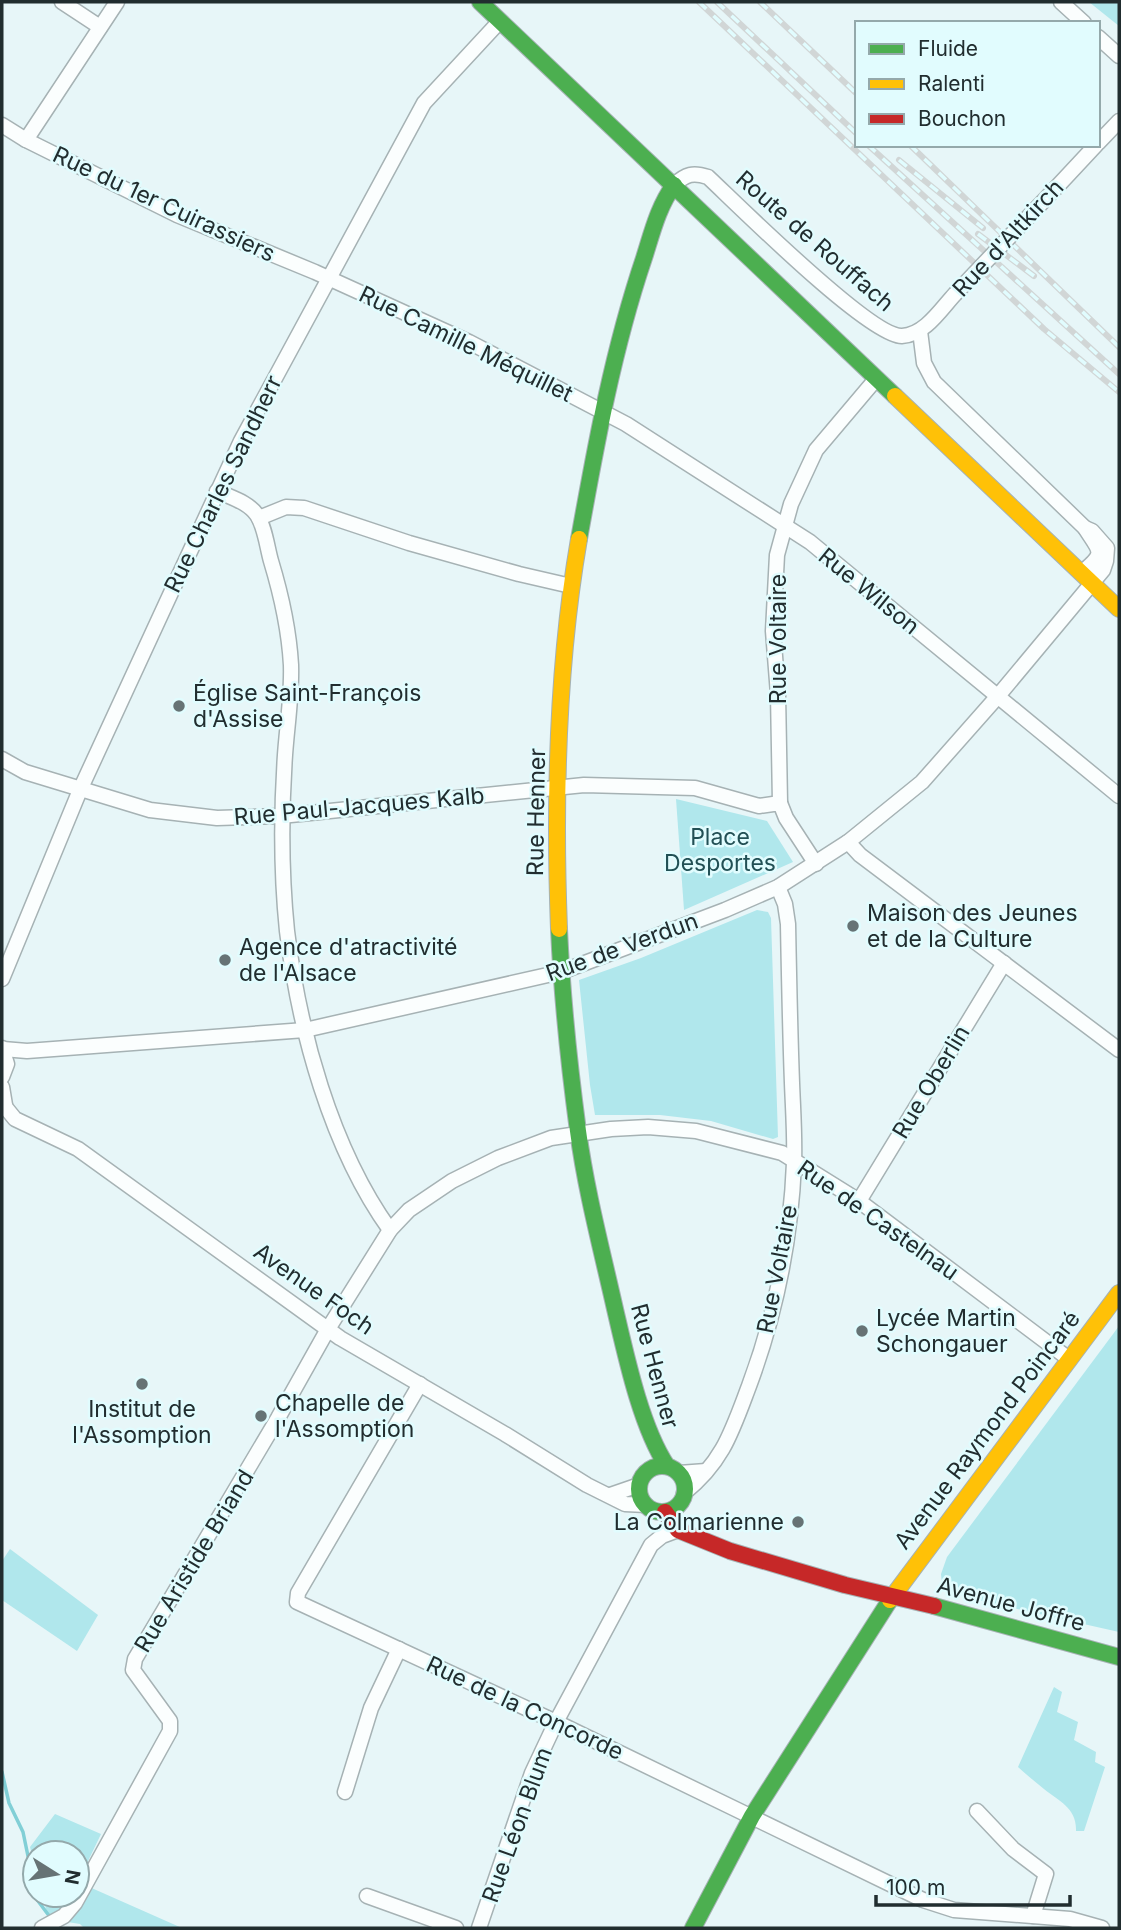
<svg xmlns="http://www.w3.org/2000/svg" width="1121" height="1930" font-family="Inter,sans-serif">
  <rect width="100%" height="100%" fill="#e7f6f8"/>
  <!-- green -->
  <g fill="#b0e7ec">
    <polygon points="1089,2 1119,2 1119,26"/>
    <polygon points="676,799 767,821 793,862 684,910"/>
    <polygon points="757,910 768,912 771,918 778,1137 773,1139 711,1121 660,1115 595,1115 590,1085 579,980 641,958"/>
    <polygon points="1119,1326 1119,1632 969,1598 942,1585 941,1574 947,1557"/>
    <polygon points="10,1549 98,1615 77,1651 2,1600 2,1561"/>
    <path d="M1054,1687L1062,1692L1057,1712L1078,1722L1074,1740L1096,1752L1095,1762L1105,1767L1084,1831H1076C1077,1808 1059,1801 1044,1789C1035,1782 1026,1774 1018,1767Z"/>
    <polygon points="55,1814 101,1834 78,1882 182,1928 84,1928 80,1924 49,1919 42,1895 77,1895 77,1853 35,1853 35,1867 30,1847"/>
  </g>
  <g fill="none" stroke-linecap="round" stroke-linejoin="round">
    <!-- stream -->
    <g stroke="#81cfd6" stroke-width="3.5">
      <polyline points="2,1772 9,1803 23,1832 35,1890"/>
      <polyline points="36,1895 38,1901 50,1917"/>
    </g>
    <defs>
      <g id="street">
        <polyline points="62,2 100,27"/>
        <polyline points="1061,2 1084,23"/>
        <polyline points="1098,37 1119,56"/>
        <polyline points="2,125 26,140 177,215 315,272 469,342 626,424 810,542 1119,796"/>
        <polyline points="26,140 117,2"/>
        <polyline points="1098,143 1119,121"/>
        <path d="M674,185C686,174 693,172 708,177C738,205 870,337 902,336C925,335 941,309 955,294"/>
        <polyline points="1054,190 1096,145"/>
        <path d="M920,331L924,363L934,382L1085,528C1100,552 1107,552 1081,573"/>
        <path d="M217,491C232,498 248,502 257,515C265,527 267,547 271,561C281,594 289,630 291,665C292,695 287,726 285,755C281,814 281,872 287,931C299,1030 331,1148 390,1230"/>
        <polyline points="259,518 286,507 304,508 409,543 519,574 571,586"/>
        <polyline points="2,759 25,772 150,810 217,818 281,816 584,785 695,788 759,806 780,803 786,818 816,864"/>
        <polyline points="780,803 778,694 773,631 777,555 791,504 816,450 876,379"/>
        <polyline points="848,842 860,855 1119,1050"/>
        <polyline points="2,979 80,790 241,441 424,103 500,21"/>
        <polyline points="2,1048 7,1064 2,1077"/>
        <polyline points="3,1049 27,1051 305,1030 561,972 725,910 778,887 848,842 922,782 998,696 1103,570 1106,561 1107,548 1092,531 1085,528"/>
        <polyline points="2,1087 5,1105"/>
        <polyline points="2,1103 15,1119 78,1149 340,1338 505,1434 587,1485 625,1504 646,1505"/>
        <polyline points="859,1201 1004,963"/>
        <polyline points="420,1384 298,1593 297,1602 556,1722 923,1900 954,1910 1070,1919 1102,1928"/>
        <polyline points="679,1473 706,1471"/>
        <path d="M684,1493C723,1462 732,1431 749,1386C775,1316 791,1238 794,1163C795,1137 793,1110 792,1083C790,1030 789,977 788,924L785,904L778,887"/>
        <polyline points="610,1495 639,1485"/>
        <polyline points="345,1792 371,1708 399,1649"/>
        <polyline points="977,1811 1013,1849 1046,1874 1033,1916"/>
        <polyline points="367,1896 456,1928"/>
        <polyline points="42,1928 64,1916 75,1903 170,1731 170,1721 133,1670 135,1659 278,1418 328,1329 390,1230 409,1210 452,1181 498,1158 551,1138 611,1129 648,1127 696,1131 782,1153 859,1201 1069,1359"/>
        <polyline points="479,1928 532,1773 556,1722 651,1545 662,1536 678,1530"/>
      </g>
      <g id="fast">
        <polyline points="480,2 895,396"/>
        <path d="M579,539C596,444 613,350 644,258C652,233 658,207 674,185"/>
        <path d="M559,929C562,996 569,1064 578,1131C586,1191 602,1251 615,1309C626,1356 641,1427 667,1466"/>
        <circle cx="662" cy="1489" r="23"/>
        <polyline points="934,1606 1119,1657"/>
        <polyline points="693,1928 752,1816 890,1600"/>
      </g>
      <g id="slow">
        <polyline points="895,396 1119,609"/>
        <path d="M559,929C554,799 557,666 579,539"/>
        <polyline points="890,1600 1119,1293"/>
      </g>
      <polyline id="jam" points="665,1512 678,1530 730,1551 845,1585 934,1606"/>
    </defs>
    <!-- street casing -->
    <use href="#street" stroke="#a6b2b4" stroke-width="17"/>
    <!-- fast casing -->
    <use href="#fast" stroke="#a6b2b4" stroke-width="18"/>
    <!-- slow casing -->
    <use href="#slow" stroke="#a6b2b4" stroke-width="18"/>
    <!-- jam casing -->
    <use href="#jam" stroke="#a6b2b4" stroke-width="18"/>
    <!-- street -->
    <use href="#street" stroke="#fbfefe" stroke-width="14"/>
    <!-- fast -->
    <use href="#fast" stroke="#4caf50" stroke-width="16"/>
    <!-- slow -->
    <use href="#slow" stroke="#ffc107" stroke-width="16"/>
    <!-- jam -->
    <use href="#jam" stroke="#c62828" stroke-width="16"/>
    <defs>
      <g id="rail">
        <polyline points="699,2 1044,329 1119,392"/>
        <polyline points="717,2 857,134"/>
        <polyline points="760,2 857,94"/>
        <polyline points="868,145 1119,374"/>
        <polyline points="910,145 1119,347"/>
        <polyline points="899,160 983,228"/>
        <polyline points="978,234 1034,276"/>
      </g>
    </defs>
    <!-- rail casing -->
    <use href="#rail" stroke="#d1d6d6" stroke-width="6"/>
    <!-- rail -->
    <use href="#rail" stroke="#e1fcfe" stroke-width="3.5" stroke-dasharray="10" stroke-linecap="butt"/>
    <defs>
      <polyline id="street-bridge" points="955,294 1054,190"/>
    </defs>
    <!-- street-bridge casing -->
    <use href="#street-bridge" stroke="#a6b2b4" stroke-width="17" stroke-linecap="butt"/>
    <!-- street-bridge -->
    <use href="#street-bridge" stroke="#fbfefe" stroke-width="14"/>
  </g>
  <!-- markers -->
  <g fill="#667375" stroke="#e1fcfe" stroke-width="2.5">
    <circle cx="179" cy="706" r="7"/>
    <circle cx="853" cy="926" r="7"/>
    <circle cx="225" cy="960" r="7"/>
    <circle cx="862" cy="1331" r="7"/>
    <circle cx="142" cy="1384" r="7"/>
    <circle cx="261" cy="1416" r="7"/>
    <circle cx="798" cy="1522" r="7"/>
  </g>
  <g text-anchor="middle" dominant-baseline="central" stroke-width="5" stroke-linejoin="round" paint-order="stroke">
    <!-- street labels -->
    <g font-size="23" fill="#212d2f" stroke="#e1fcfe">
      <text transform="translate(164 204) rotate(25)">Rue du 1er Cuirassiers</text>
      <text transform="translate(1008 238) rotate(-47)">Rue d'Altkirch</text>
      <text transform="translate(815 241) rotate(41)">Route de Rouffach</text>
      <text transform="translate(466 344) rotate(26)">Rue Camille Méquillet</text>
      <text transform="translate(223 484) rotate(-64)">Rue Charles Sandherr</text>
      <text transform="translate(869 591) rotate(39)">Rue Wilson</text>
      <text transform="translate(778 639) rotate(-90)">Rue Voltaire</text>
      <text transform="translate(359 806) rotate(-5)">Rue Paul-Jacques Kalb</text>
      <text transform="translate(536 812) rotate(-89)">Rue Henner</text>
      <text transform="translate(622 947) rotate(-20)">Rue de Verdun</text>
      <text transform="translate(931 1082) rotate(-59)">Rue Oberlin</text>
      <text transform="translate(878 1220) rotate(35)">Rue de Castelnau</text>
      <text transform="translate(777 1269) rotate(-79)">Rue Voltaire</text>
      <text transform="translate(314 1289) rotate(35)">Avenue Foch</text>
      <text transform="translate(655 1366) rotate(75)">Rue Henner</text>
      <text transform="translate(987 1430) rotate(-53)">Avenue Raymond Poincaré</text>
      <text transform="translate(194 1561) rotate(-59)">Rue Aristide Briand</text>
      <text transform="translate(1011 1604) rotate(15)">Avenue Joffre</text>
      <text transform="translate(525 1708) rotate(25)">Rue de la Concorde</text>
      <text transform="translate(517 1825) rotate(-70)">Rue Léon Blum</text>
    </g>
    <!-- poi labels -->
    <g font-size="23" fill="#212d2f" stroke="#e1fcfe" text-anchor="start">
      <text x="193" y="693">Église Saint-François<tspan x="193" dy="26">d'Assise</tspan></text>
      <text x="867" y="913">Maison des Jeunes<tspan x="867" dy="26">et de la Culture</tspan></text>
      <text x="239" y="947">Agence d'atractivité<tspan x="239" dy="26">de l'Alsace</tspan></text>
      <text x="876" y="1318">Lycée Martin<tspan x="876" dy="26">Schongauer</tspan></text>
      <text x="275" y="1403">Chapelle de<tspan x="275" dy="26">l'Assomption</tspan></text>
      <text x="142" y="1409" text-anchor="middle">Institut de<tspan x="142" dy="26">l'Assomption</tspan></text>
      <text x="784" y="1522" text-anchor="end">La Colmarienne</text>
    </g>
    <!-- park labels -->
    <g font-size="23" fill="#225055" stroke="#e1fcfe">
      <text x="720" y="837">Place<tspan x="720" dy="26">Desportes</tspan></text>
    </g>
  </g>
  <!-- border -->
  <rect width="1121" height="1930" fill="none" stroke="#212d2f" stroke-width="7"/>
  <!-- legend -->
  <rect x="855" y="21" width="245" height="126" fill="#e1fcfe" stroke="#94a9ab" stroke-width="2"/>
  <rect x="869" y="44" width="35" height="10" fill="#4caf50" stroke="#94a9ab" stroke-width="2"/>
  <text x="918" y="56" font-size="21" fill="#212d2f">Fluide</text>
  <rect x="869" y="79" width="35" height="10" fill="#ffc107" stroke="#94a9ab" stroke-width="2"/>
  <text x="918" y="91" font-size="21" fill="#212d2f">Ralenti</text>
  <rect x="869" y="114" width="35" height="10" fill="#c62828" stroke="#94a9ab" stroke-width="2"/>
  <text x="918" y="126" font-size="21" fill="#212d2f">Bouchon</text>
  <!-- north arrow -->
  <g transform="translate(56 1874) rotate(101)"><circle r="33" fill="#e1fcfe" stroke="#94a9ab" stroke-width="2"/>
  <path d="M0-5L12 26L0 18L-12 26Z" fill="#667375"/>
  <text y="-10" font-size="19" font-weight="bold" text-anchor="middle" fill="#212d2f">N</text>
  </g>
  <!-- scale -->
  <path d="M876 1895v10h194v-10" fill="none" stroke="#212d2f" stroke-width="3.5"/>
  <text x="886" y="1895" font-size="21" fill="#212d2f" stroke="#e1fcfe" stroke-width="5" paint-order="stroke">100 m</text>
</svg>
